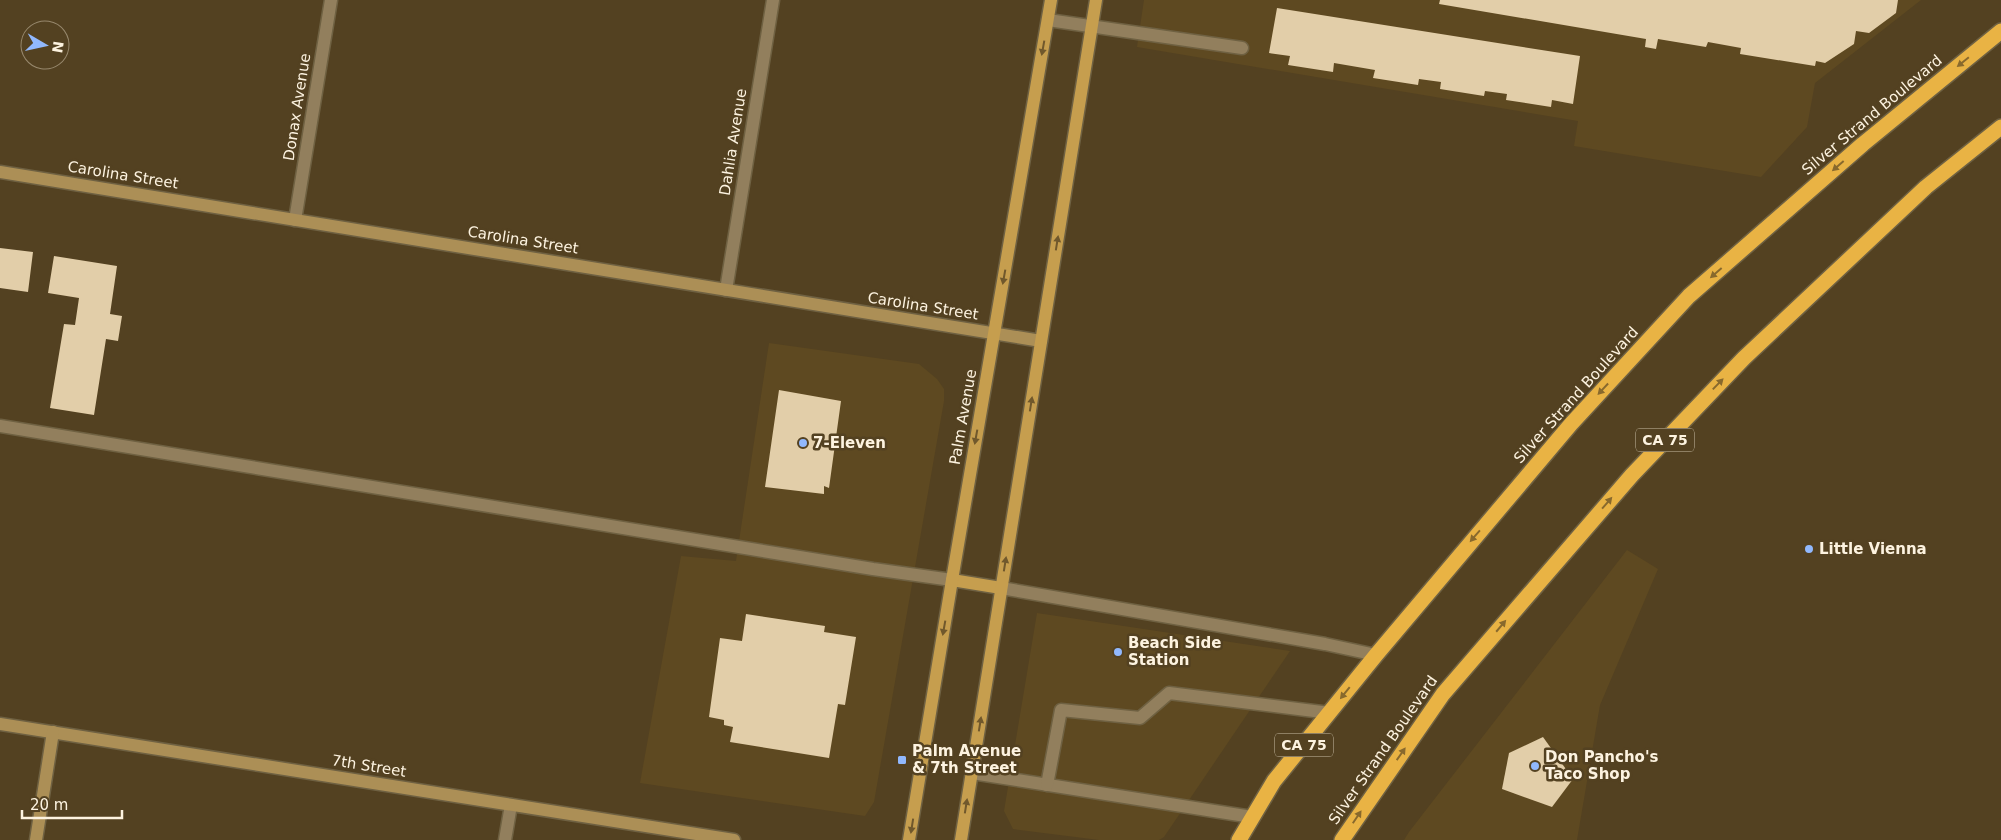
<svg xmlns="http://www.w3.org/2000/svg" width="2001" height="840" font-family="'DejaVu Sans',sans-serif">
  <rect width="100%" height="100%" fill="#534121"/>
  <!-- built -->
  <g fill="#5e4921">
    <polygon points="1144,0 1921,0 1815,83 1807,127 1761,177 1574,146 1578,121 1137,47"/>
    <polygon points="769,343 919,364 937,379 944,389 944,401 874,802 865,816 640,783 681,556 736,561"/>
    <polygon points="1627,550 1658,569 1600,705 1577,840 1404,840 1409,832"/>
    <polygon points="1037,613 1290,651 1164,837 1159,840 1099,840 1013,829 1004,811"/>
  </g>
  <!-- building -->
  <g fill="#e2cea9">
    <polygon points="1440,0 1898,0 1896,13 1869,33 1856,31 1854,44 1825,63 1816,61 1815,66 1740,54 1741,48 1708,42 1706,47 1658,39 1656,49 1645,47 1646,39 1439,4"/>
    <polygon points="1277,8 1580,56 1573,104 1552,100 1551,107 1506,100 1507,94 1485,91 1484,96 1440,89 1441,82 1419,79 1418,85 1373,78 1375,70 1334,63 1333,72 1288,65 1290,56 1269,53"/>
    <polygon points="0,248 33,252 28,292 0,288"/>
    <polygon points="54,256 117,266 110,314 122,316 118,341 106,339 94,415 50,408 64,324 75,325 79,298 48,293"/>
    <polygon points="779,390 841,401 829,488 824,486 824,494 765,487"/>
    <polygon points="746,614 825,626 824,632 856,637 845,705 838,704 829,758 730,742 733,727 724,725 724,720 709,717 720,638 742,641"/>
    <polygon points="1543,737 1573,779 1552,807 1502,789 1509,753"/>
  </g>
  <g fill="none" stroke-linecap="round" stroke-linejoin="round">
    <defs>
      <g id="lane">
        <polyline points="1048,20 1242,48"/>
        <polyline points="0,426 873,569 952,580"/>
        <polyline points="1001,588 1325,644 1376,655"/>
        <polyline points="972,773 1252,817"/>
        <polyline points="1047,785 1061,710 1140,718 1169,693 1330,713"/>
        <polyline points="505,840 511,805"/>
      </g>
      <g id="street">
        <polyline points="295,220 331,0"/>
        <polyline points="726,290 773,0"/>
      </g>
      <g id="secondary">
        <polyline points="0,172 1041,341"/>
        <polyline points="0,724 734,840"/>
        <polyline points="36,840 53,732"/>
      </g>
      <g id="primary">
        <polyline points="952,580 1001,588"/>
        <polyline points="909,840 952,580 1051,0"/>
        <polyline points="961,840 1096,0"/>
      </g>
      <g id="highway">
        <polyline points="1239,840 1274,781 1376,655 1571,424 1689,296 1863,144 2001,31"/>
        <polyline points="1342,840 1443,694 1632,475 1744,358 1926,187 2001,127"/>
      </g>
    </defs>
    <!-- lane casing -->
    <use href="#lane" stroke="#6f6142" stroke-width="15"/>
    <!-- street casing -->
    <use href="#street" stroke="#6f6142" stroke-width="15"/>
    <!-- secondary casing -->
    <use href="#secondary" stroke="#6f6142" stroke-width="15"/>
    <!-- primary casing -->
    <use href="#primary" stroke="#6f6142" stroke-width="15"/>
    <!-- highway casing -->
    <use href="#highway" stroke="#6f6142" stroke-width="18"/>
    <!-- lane -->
    <use href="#lane" stroke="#927f5d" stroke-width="12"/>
    <!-- street -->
    <use href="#street" stroke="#927f5d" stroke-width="12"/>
    <!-- secondary -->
    <use href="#secondary" stroke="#ac8f56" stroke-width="12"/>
    <!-- primary -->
    <use href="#primary" stroke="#c69e4e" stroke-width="12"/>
    <!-- highway -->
    <use href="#highway" stroke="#e9b344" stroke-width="15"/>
  </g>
  <!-- one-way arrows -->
  <defs><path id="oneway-solid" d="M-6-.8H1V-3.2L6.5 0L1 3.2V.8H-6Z" transform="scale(1.25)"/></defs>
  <g fill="#70582c">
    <use href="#oneway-solid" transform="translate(1043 48) rotate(100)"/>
    <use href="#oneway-solid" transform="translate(1057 243) rotate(-81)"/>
    <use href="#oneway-solid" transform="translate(1004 277) rotate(100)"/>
    <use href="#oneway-solid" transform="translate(1031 404) rotate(-81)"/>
    <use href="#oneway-solid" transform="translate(976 437) rotate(100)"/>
    <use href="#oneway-solid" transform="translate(1005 564) rotate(-81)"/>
    <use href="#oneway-solid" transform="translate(944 628) rotate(100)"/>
    <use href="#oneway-solid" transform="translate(980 724) rotate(-81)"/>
    <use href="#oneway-solid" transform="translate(966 806) rotate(-81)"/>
    <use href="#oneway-solid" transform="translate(912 826) rotate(99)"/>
  </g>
  <g fill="#88692d">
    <use href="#oneway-solid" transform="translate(1963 62) rotate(141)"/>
    <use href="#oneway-solid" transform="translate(1838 166) rotate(139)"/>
    <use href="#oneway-solid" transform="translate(1716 273) rotate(139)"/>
    <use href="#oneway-solid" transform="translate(1718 384) rotate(-46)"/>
    <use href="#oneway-solid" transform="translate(1603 389) rotate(133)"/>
    <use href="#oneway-solid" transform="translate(1607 503) rotate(-49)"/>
    <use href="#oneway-solid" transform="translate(1475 536) rotate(131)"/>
    <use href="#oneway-solid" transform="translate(1501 626) rotate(-50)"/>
    <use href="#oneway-solid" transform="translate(1345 693) rotate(129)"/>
    <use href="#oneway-solid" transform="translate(1401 754) rotate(-55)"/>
    <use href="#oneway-solid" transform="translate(1357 817) rotate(-56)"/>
  </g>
  <!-- markers -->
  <g fill="#91b8fd" stroke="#534121" stroke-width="2">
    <circle cx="803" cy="443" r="5"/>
    <circle cx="1809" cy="549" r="5"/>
    <circle cx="1118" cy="652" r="5"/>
    <rect x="897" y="755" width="10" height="10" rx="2.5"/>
    <circle cx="1535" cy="766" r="5"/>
  </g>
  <g text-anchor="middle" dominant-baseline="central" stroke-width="5" stroke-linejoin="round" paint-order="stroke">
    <!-- shield labels -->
    <g fill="#534121" stroke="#cabea7" stroke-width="1">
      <rect x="1636" y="428.5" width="58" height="23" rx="4"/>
      <rect x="1275" y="733.5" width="58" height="23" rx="4"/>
    </g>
    <g font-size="14" font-weight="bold" fill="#fdf3e0">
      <text x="1665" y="440">CA 75</text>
      <text x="1304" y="745">CA 75</text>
    </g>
    <!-- street labels -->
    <g font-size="15" fill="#fdf3e0" stroke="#534121">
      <text transform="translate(297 107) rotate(-81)">Donax Avenue</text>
      <text transform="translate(1872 115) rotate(-40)">Silver Strand Boulevard</text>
      <text transform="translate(733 142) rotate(-81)">Dahlia Avenue</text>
      <text transform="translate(123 175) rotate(9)">Carolina Street</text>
      <text transform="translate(523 240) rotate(9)">Carolina Street</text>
      <text transform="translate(923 306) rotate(9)">Carolina Street</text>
      <text transform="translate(1576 395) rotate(-48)">Silver Strand Boulevard</text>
      <text transform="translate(963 417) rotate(-80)">Palm Avenue</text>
      <text transform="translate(1383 750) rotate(-55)">Silver Strand Boulevard</text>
      <text transform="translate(369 766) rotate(9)">7th Street</text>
    </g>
    <!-- poi labels -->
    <g font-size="15" font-weight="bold" fill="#fdf3e0" stroke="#534121" text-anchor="start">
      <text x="813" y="443">7-Eleven</text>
      <text x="1819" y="549">Little Vienna</text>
      <text x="1128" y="643">Beach Side<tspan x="1128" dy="17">Station</tspan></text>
      <text x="912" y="751">Palm Avenue<tspan x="912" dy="17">&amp; 7th Street</tspan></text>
      <text x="1545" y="757">Don Pancho's<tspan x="1545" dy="17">Taco Shop</tspan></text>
    </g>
  </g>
  <!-- north arrow -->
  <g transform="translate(45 45) rotate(99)"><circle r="24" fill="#534121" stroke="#97886d"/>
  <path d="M0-4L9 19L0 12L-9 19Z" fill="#91b8fd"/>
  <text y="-8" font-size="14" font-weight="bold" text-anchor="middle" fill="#fdf3e0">N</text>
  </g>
  <!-- scale -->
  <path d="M22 810v8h100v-8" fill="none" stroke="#fdf3e0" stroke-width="2.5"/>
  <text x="30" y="810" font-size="15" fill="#fdf3e0" stroke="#534121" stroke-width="4" paint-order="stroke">20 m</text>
</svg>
